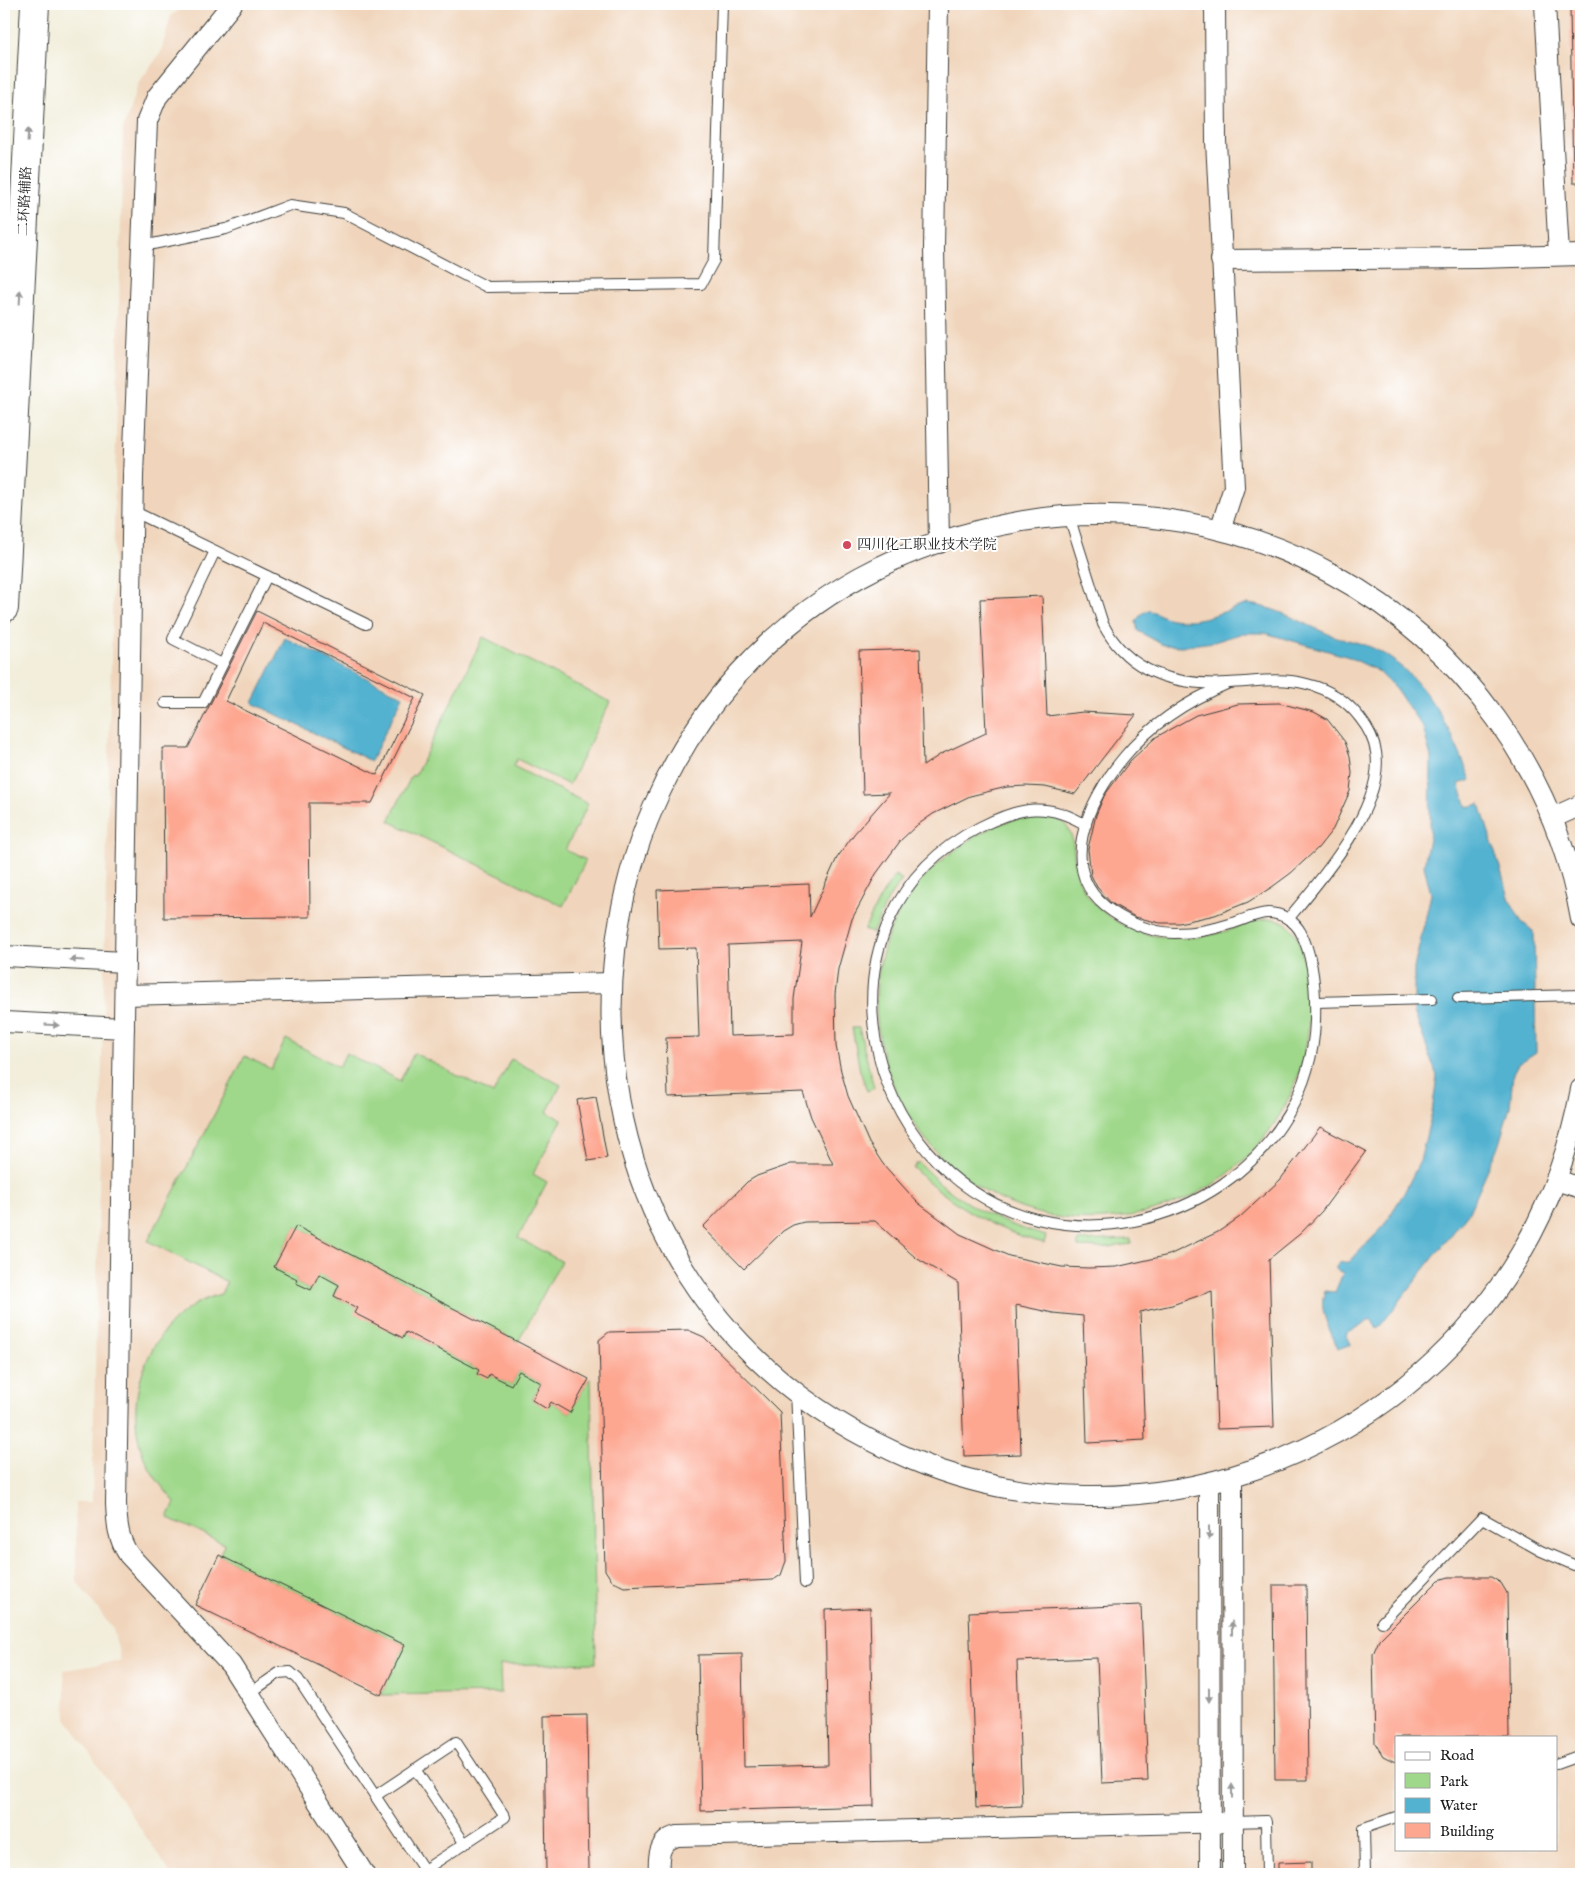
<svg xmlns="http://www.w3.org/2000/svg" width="1585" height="1878" font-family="'IM FELL English','Noto Serif SC',serif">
  <rect width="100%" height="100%" fill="#fff"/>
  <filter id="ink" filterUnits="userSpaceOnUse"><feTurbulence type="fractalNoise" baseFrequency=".02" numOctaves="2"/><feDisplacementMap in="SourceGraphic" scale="10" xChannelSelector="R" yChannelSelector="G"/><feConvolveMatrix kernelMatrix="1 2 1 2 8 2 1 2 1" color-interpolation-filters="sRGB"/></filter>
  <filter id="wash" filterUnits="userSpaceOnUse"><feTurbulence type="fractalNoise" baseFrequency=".0096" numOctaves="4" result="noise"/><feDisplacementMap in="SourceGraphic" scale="20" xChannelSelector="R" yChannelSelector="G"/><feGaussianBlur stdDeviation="1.12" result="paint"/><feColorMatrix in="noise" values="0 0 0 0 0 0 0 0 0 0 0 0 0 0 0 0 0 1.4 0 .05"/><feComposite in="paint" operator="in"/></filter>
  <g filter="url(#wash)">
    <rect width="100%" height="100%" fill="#f2eedb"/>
    <!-- built -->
    <path fill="#f0d5bc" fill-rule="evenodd" d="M190,4H1581V1874H171L66,1718L64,1670L121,1661L113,1629L77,1582L75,1502H92L123,129L138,84L161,52L171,15ZM1396,1737H1556V1849H1396Z"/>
    <!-- green -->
    <g fill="#9fd88a" stroke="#5e7a53">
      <polygon points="483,637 610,702 569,785 517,759 513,766 588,804 565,850 586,860 563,906 389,821 412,775 415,776"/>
      <path d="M1037,814C1084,819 1068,847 1079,879C1084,895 1100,911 1114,920C1147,941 1189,942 1226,931C1242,927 1261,915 1279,920C1295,925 1300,943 1303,958C1321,1029 1300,1101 1250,1154C1211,1194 1160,1215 1104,1219C909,1233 791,976 951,853C978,832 1003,820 1037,814Z"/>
      <polygon points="895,875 902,880 890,896 872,933 864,930 880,898"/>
      <polygon points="852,1028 859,1028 874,1088 867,1091 860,1071"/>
      <path d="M286,1039L339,1067L346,1053L400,1081L414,1053L493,1094L511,1059L561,1085L547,1112L562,1120L533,1174L547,1182L518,1238L561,1261L518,1342L296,1226L274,1267L297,1279L296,1283L310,1290L319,1274L339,1285L334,1296L357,1308L355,1313L403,1338L406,1332L479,1370L477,1374H489L511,1385L519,1371L541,1383L532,1400L547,1408L551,1402L570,1413L589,1379L591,1380L596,1663L500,1665L501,1693L381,1695L405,1645L219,1555L225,1544L168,1518L175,1502C162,1487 150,1473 143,1455C120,1393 154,1311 221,1294L227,1282L148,1241L245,1056L271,1069Z"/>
      <path d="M918,1162C956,1202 993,1221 1046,1236L1044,1243C992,1230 952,1204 913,1168Z"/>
      <polygon points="1131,1239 1131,1244 1102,1248 1078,1247 1078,1241"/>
    </g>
    <!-- water -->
    <g fill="#52b2d0" stroke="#376776">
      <path d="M1248,604C1277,607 1300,622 1326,633C1342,640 1362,642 1377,650C1426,677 1451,730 1471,780L1459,784L1467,807L1480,804L1510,900L1521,921L1534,932L1536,1052L1518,1064L1513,1073L1510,1107L1499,1144L1469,1212L1381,1325L1377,1329L1371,1319L1346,1334L1351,1344L1338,1349C1331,1331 1317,1310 1325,1291L1335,1292L1343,1273L1335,1269L1338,1263L1349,1262L1382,1228L1404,1193L1420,1161L1432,1112L1437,1076L1414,1012V968L1431,894L1424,866L1430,832L1431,757L1423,728L1396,689L1378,671L1349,657L1265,633H1243L1214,642L1181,646L1163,645L1138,631L1136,622C1148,600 1156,617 1172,619C1199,624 1223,611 1248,604Z"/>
      <polygon points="285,638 403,696 371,761 253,703"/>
    </g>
    <g id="blocks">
      <!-- building -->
      <g fill="#fda690" fill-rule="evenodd">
        <polygon points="1570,8 1581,8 1581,183 1573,183"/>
        <path d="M1042,596L1047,716L1083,712L1136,715L1075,794L1045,787L1026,786L1007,787L970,796L933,814L916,826L901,840L876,874L852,919L838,969L835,994L836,1046L841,1071L848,1096L869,1143L883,1164L917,1202L960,1234L1009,1256L1062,1267L1089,1268L1116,1267L1169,1255L1218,1232L1240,1217L1280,1180L1320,1127L1366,1151L1322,1211L1301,1233L1269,1259L1274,1427L1217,1429L1212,1291L1172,1305L1140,1312L1145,1440L1087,1443L1083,1316L1053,1313L1016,1305L1021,1454L964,1456L958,1283L916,1258L875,1221L804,1222L793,1225L783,1231L744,1269L703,1227L747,1182L757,1176L791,1164H833L811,1117L803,1092L668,1097L666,1038L699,1037L696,948L659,949L657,890L809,884L810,917L837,858L854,834L890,793L863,794L859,651L920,649L923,766L941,754L986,733L980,599ZM802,942L794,999V1034L730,1036L728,945Z"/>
        <path d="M257,611L425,695L372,803H309L310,917L164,918L163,748H188ZM263,623L415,698L377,775L226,701Z"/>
        <polygon points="1279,703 1314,712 1327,719 1345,742 1350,756 1352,773 1350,791 1333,829 1318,848 1291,873 1272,887 1248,902 1215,915 1179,923 1160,923 1135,917 1111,903 1097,887 1091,875 1088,849 1096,815 1104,796 1130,761 1156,737 1196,715 1238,704"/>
        <polygon points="596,1097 607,1158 588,1161 577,1100"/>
        <polygon points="296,1226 589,1379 570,1413 551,1402 547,1409 532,1400 541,1383 519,1371 511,1385 489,1374 487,1379 477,1374 479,1370 406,1332 403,1338 354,1313 357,1308 334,1296 339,1285 319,1274 311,1290 296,1283 297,1279 274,1267"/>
        <polygon points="688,1330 704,1337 780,1412 786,1561 781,1575 773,1580 624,1587 612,1581 605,1570 599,1340 609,1332"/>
        <polygon points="219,1555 405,1645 381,1695 195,1605"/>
        <polygon points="1449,1577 1491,1577 1501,1583 1507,1593 1509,1737 1396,1737 1396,1762 1393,1761 1383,1756 1375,1743 1373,1654 1379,1640 1439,1580"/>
        <polygon points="1273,1585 1306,1585 1308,1780 1275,1780"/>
        <polygon points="1141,1605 1148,1781 1102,1783 1097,1658 1017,1661 1022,1806 976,1808 969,1612"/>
        <polygon points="870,1608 874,1806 701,1811 698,1655 742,1654 744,1767 828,1765 825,1610"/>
        <polygon points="587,1715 589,1874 546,1874 544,1716"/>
        <polygon points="1311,1862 1311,1874 1278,1874 1278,1863"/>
      </g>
    </g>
  </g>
  <g filter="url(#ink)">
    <use href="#blocks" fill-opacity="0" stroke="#3c3c39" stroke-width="1"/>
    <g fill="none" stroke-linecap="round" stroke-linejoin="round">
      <defs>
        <g id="service">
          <polyline points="143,246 226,229 290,205 344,213 487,287 701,284 714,260 722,4"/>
          <polyline points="133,511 366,624"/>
          <path d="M1069,516L1103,624C1128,673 1175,686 1228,683C1255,682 1280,677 1307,684C1328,689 1347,701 1360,718C1368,728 1374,739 1376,752C1385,806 1321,880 1288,919"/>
          <polyline points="215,551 173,639 222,664"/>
          <polyline points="165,703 203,703 267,576"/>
          <path d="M1086,825C1047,801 1020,807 980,827C805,915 857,1174 1037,1219C1167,1251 1310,1159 1315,1021C1316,992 1314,959 1301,933C1295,921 1282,913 1268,913C1256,913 1242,921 1230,924C1212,930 1192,933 1174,933C1152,932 1131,924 1113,912C1053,873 1088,800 1124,757C1152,723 1189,700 1229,683"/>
          <polyline points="1458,998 1581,995"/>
          <polyline points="1315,1002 1432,999"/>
          <polyline points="796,1392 805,1583"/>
          <polyline points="1382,1622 1482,1518 1541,1551 1581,1568"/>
          <polyline points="250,1693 279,1673 290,1672 298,1679 424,1870"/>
          <polyline points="1556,1764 1581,1755"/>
          <polyline points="415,1769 465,1844"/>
          <polyline points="375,1796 456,1742 505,1817 418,1874"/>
          <polyline points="1233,1822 1266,1821 1267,1874"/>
          <polyline points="1365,1874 1364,1828 1396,1817"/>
        </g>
        <g id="minor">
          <path d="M232,4L157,97L147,121L133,476L116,1504C117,1524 118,1539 129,1555L231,1665L364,1874"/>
          <polyline points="938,4 934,248 939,543"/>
          <polyline points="1215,4 1216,141 1234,487 1220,530"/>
          <polyline points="1545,4 1559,255"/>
          <polyline points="1221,260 1478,258 1581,255"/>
          <polyline points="1552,818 1581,805"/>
          <path d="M1581,919C1555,773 1464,646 1334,575C1241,523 1129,504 1023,521C538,602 457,1270 913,1460C1135,1553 1400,1460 1521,1253C1551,1202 1570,1147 1581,1089"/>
          <polyline points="4,956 125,962"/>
          <polyline points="125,995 611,983"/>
          <polyline points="4,1022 124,1028"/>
          <polyline points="1556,1180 1581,1188"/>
          <polyline points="1232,1478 1233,1874"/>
          <polyline points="1209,1484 1210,1874"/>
          <path d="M659,1874C658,1857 658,1841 677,1836L1233,1822"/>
        </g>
        <polyline id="secondary" points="4,608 35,4"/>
      </defs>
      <!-- service casing -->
      <use href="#service" stroke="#3c3c39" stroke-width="12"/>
      <!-- minor casing -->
      <use href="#minor" stroke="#3c3c39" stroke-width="22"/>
      <!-- secondary casing -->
      <use href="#secondary" stroke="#3c3c39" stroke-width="30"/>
      <!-- service -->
      <use href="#service" stroke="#fff" stroke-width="10"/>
      <!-- minor -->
      <use href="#minor" stroke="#fff" stroke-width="20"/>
      <!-- secondary -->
      <use href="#secondary" stroke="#fff" stroke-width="28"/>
    </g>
    <!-- one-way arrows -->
    <defs><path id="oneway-solid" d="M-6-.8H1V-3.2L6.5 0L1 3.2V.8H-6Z" transform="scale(1.25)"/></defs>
    <g fill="#999">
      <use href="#oneway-solid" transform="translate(28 135) rotate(-87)"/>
      <use href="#oneway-solid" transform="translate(20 297) rotate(-87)"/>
      <use href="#oneway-solid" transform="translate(77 960) rotate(-177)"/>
      <use href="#oneway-solid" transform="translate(52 1025) rotate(3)"/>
      <use href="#oneway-solid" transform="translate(1209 1533) rotate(90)"/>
      <use href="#oneway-solid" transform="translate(1232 1628) rotate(-90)"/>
      <use href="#oneway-solid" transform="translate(1209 1695) rotate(90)"/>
      <use href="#oneway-solid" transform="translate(1232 1791) rotate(-90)"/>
    </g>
  </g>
  <!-- markers -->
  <circle fill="#d1495b" stroke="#fff" stroke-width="2" cx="847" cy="545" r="5"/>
  <g text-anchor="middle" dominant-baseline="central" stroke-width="4" stroke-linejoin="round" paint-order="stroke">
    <!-- street labels -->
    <g font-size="14" fill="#1c1c1c" stroke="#fff">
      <text transform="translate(25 201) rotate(-87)">二环路辅路</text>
    </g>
    <!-- poi labels -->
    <g font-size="14" fill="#1c1c1c" stroke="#fff" text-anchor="start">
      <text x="857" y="545">四川化工职业技术学院</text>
    </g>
  </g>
  <!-- margin -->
  <rect width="1585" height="1878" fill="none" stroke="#fff" stroke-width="20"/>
  <!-- legend -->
  <rect x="1395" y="1736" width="162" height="115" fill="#ffffff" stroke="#a4a4a4"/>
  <rect x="1405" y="1752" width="25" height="8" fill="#ffffff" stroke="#a4a4a4"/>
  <text x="1440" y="1760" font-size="15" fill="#1c1c1c">Road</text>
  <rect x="1405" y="1773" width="25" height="15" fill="#9fd88a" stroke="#a4a4a4"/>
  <text x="1440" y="1786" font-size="15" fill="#1c1c1c">Park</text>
  <rect x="1405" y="1798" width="25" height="15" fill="#52b2d0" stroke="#a4a4a4"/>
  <text x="1440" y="1810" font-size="15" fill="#1c1c1c">Water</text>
  <rect x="1405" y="1823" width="25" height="15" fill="#fda690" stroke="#a4a4a4"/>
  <text x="1440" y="1836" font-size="15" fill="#1c1c1c">Building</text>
</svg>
